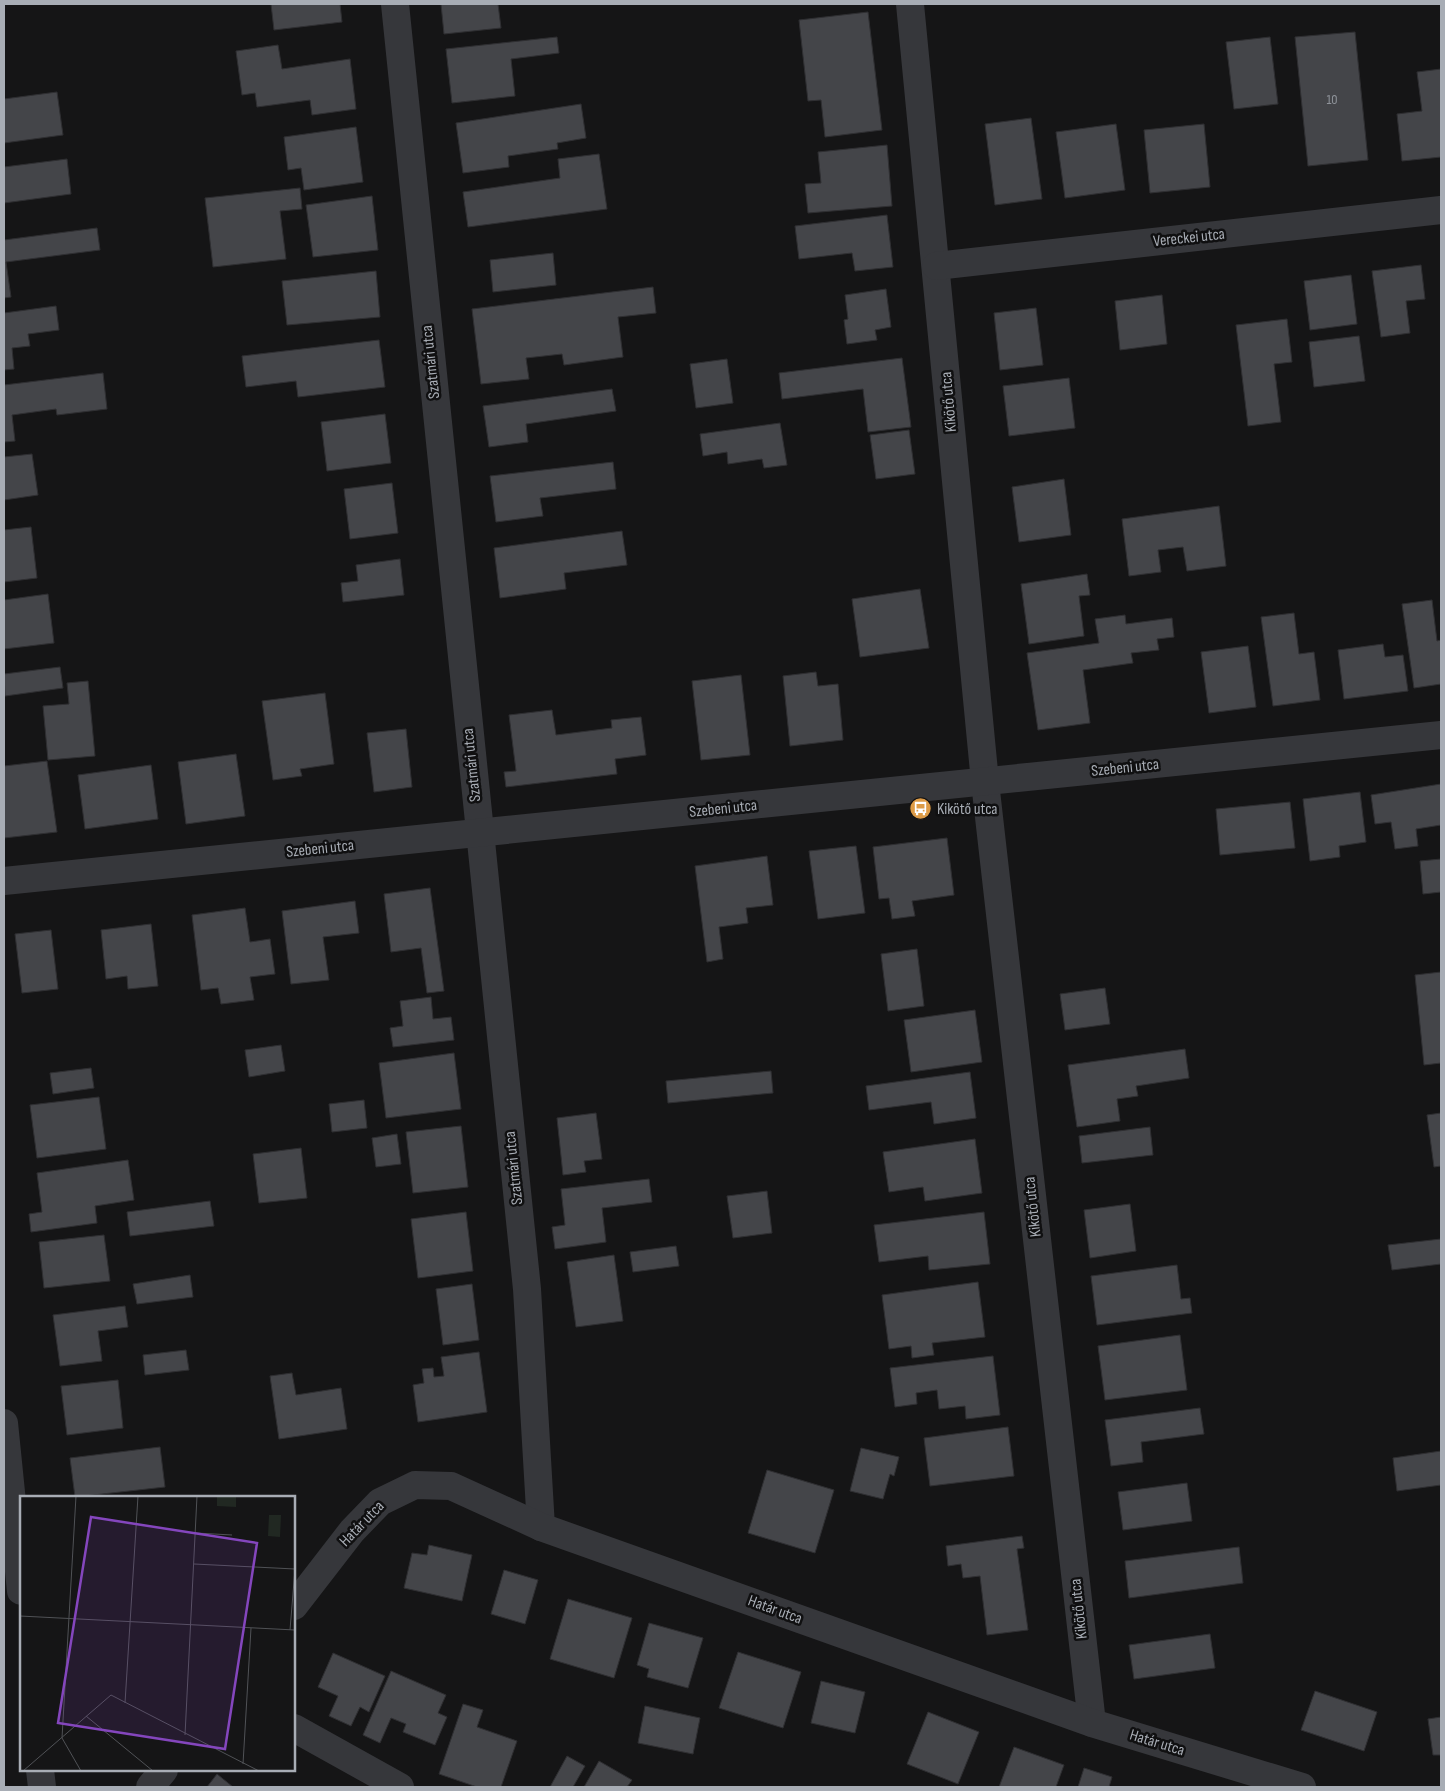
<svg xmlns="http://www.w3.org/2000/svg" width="1445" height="1791" font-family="'Sofia Sans Condensed',sans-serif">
  <rect width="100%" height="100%" fill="#151516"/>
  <!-- building -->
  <g fill="#444549" stroke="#2f2f32">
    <polygon points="271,4 340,4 342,22 274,30"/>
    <polygon points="441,4 498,4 501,28 444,34"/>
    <polygon points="868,12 882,130 825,137 821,100 808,101 799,20"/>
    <polygon points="1355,32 1368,160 1308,166 1295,37"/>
    <polygon points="557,37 559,53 511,59 515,96 452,103 446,49"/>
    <polygon points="1270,37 1278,104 1234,109 1226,42"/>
    <polygon points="278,45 282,69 350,59 356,109 312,115 310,100 257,107 255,93 242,95 236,51"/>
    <polygon points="1441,69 1441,157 1402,161 1397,114 1422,111 1417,72"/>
    <polygon points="57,92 63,135 4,143 4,99"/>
    <polygon points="581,104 586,138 557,143 558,149 508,156 509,167 463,173 456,123"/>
    <polygon points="1031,118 1042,199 995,205 985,124"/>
    <polygon points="1116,124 1125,190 1065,198 1056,132"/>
    <polygon points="1204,124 1210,187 1150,193 1144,130"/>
    <polygon points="356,127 363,182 304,190 301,168 288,170 284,137"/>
    <polygon points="887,145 892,206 808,213 805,184 821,183 818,152"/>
    <polygon points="599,154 607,209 468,227 463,192 560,178 558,159"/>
    <polygon points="67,159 71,194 4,203 4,167"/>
    <polygon points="300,188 302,209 280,211 286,259 213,267 205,198"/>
    <polygon points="372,196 378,250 313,257 306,205"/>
    <polygon points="887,215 893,267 855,271 852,253 799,259 795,226"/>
    <polygon points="97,228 100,250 6,262 11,297 4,298 4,240"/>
    <polygon points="553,253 556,285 493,292 490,260"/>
    <polygon points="1421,265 1425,299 1406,301 1410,333 1381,337 1372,271"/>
    <polygon points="376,271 380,317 287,325 282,281"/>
    <polygon points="1351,275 1357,324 1310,330 1304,281"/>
    <polygon points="653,287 656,313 618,317 623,357 564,365 562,354 526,358 529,379 481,384 472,309"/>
    <polygon points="886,289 891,327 875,330 877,340 847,344 844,320 848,319 845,295"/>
    <polygon points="1162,295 1167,344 1120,350 1115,301"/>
    <polygon points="56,306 59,330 28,334 30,346 12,348 14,369 4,370 4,313"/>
    <polygon points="1036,308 1043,365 1000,370 994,313"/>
    <polygon points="1287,319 1292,362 1274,364 1281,422 1248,426 1236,325"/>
    <polygon points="1359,336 1365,381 1314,387 1309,342"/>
    <polygon points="379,340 385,387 298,397 296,381 246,387 242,356"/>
    <polygon points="902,358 911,427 868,432 863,389 782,399 779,373"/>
    <polygon points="727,359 733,403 696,408 690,364"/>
    <polygon points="103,373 107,409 57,415 56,409 12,415 15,441 4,442 4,385"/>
    <polygon points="1069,378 1075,428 1009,436 1003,386"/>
    <polygon points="612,389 616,411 526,424 528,442 489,447 483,406"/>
    <polygon points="385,414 391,463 327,471 321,422"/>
    <polygon points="780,423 787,465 764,468 762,459 728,464 727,452 703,456 700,434"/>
    <polygon points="909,430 915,474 876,479 870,435"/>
    <polygon points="32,454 38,495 4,500 4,457"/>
    <polygon points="613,462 616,489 540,498 543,516 496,522 490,476"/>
    <polygon points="1064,479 1071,535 1019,542 1012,487"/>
    <polygon points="392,483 398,533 350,539 344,489"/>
    <polygon points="1219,506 1226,566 1187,571 1183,547 1158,550 1161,572 1129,576 1122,519"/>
    <polygon points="31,527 37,578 4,582 4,530"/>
    <polygon points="622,531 627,565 564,573 566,589 500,598 494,548"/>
    <polygon points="400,559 404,595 343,602 341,583 358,581 356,565"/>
    <polygon points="1087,574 1090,595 1079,596 1084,636 1029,644 1021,584"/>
    <polygon points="920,589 929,648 860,657 852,599"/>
    <polygon points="48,594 54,643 4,649 4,600"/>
    <polygon points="1432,600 1437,641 1441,640 1441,684 1414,688 1402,604"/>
    <polygon points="1294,613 1299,654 1314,652 1320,700 1273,706 1261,617"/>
    <polygon points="1125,615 1126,624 1172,618 1174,637 1157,639 1159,650 1131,653 1133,663 1083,670 1090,723 1038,730 1027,653 1099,643 1095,619"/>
    <polygon points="1383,644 1385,657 1403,655 1408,691 1344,699 1338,650"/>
    <polygon points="1248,646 1256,707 1209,713 1201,652"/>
    <polygon points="60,667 63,688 5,696 4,674"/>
    <polygon points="816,672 818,686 838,684 843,740 790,746 783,676"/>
    <polygon points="741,675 750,755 701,760 692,681"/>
    <polygon points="88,681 95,756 48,760 43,706 69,704 67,683"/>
    <polygon points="325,693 334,764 300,769 302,776 273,780 262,701"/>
    <polygon points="552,710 556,735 612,728 611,720 641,717 646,755 615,759 617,774 506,787 504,772 516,771 509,715"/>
    <polygon points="406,729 412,787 374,792 367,733"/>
    <polygon points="236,754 245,816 186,824 178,762"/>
    <polygon points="47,761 57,832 4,838 4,766"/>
    <polygon points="151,765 158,819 85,829 78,775"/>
    <polygon points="1441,784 1441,825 1416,829 1418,846 1395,849 1391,822 1375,824 1371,795"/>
    <polygon points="1360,792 1366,842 1339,846 1340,857 1310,861 1303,799"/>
    <polygon points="1290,802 1295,848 1220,855 1216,809"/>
    <polygon points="947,838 954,895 912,901 915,916 892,919 889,898 879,899 873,847"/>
    <polygon points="856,846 865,913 818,919 809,851"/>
    <polygon points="767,856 773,905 746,908 748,923 719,927 723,959 707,962 695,866"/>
    <polygon points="1441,859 1441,896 1441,892 1423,894 1420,861"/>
    <polygon points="430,888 444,991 427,993 421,948 391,952 384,894"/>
    <polygon points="355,901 359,933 323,937 329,980 291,984 282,911"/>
    <polygon points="245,908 250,942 270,939 275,974 250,977 254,1000 221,1004 218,988 201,990 192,915"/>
    <polygon points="151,924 158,986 128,989 127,976 106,979 101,930"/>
    <polygon points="51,930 58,989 22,993 15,934"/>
    <polygon points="917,949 924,1006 888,1011 881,954"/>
    <polygon points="1441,972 1441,1063 1424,1065 1415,975"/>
    <polygon points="1105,988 1110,1024 1065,1030 1060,994"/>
    <polygon points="431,997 433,1019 451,1017 454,1040 393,1047 390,1028 403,1026 400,1001"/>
    <polygon points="975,1010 982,1062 911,1072 904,1020"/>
    <polygon points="281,1045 285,1071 249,1077 245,1050"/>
    <polygon points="1185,1049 1189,1078 1136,1086 1138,1096 1117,1099 1120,1121 1077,1127 1068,1065"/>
    <polygon points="454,1053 461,1109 386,1118 379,1063"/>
    <polygon points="91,1068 94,1088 53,1094 50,1073"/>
    <polygon points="771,1071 773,1093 668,1103 666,1081"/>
    <polygon points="970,1072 976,1118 934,1124 931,1102 869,1110 866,1086"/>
    <polygon points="99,1097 106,1149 37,1158 30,1105"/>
    <polygon points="364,1100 367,1128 332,1132 329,1104"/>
    <polygon points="596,1113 602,1159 584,1161 586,1172 563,1175 557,1118"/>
    <polygon points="1441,1113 1441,1166 1434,1167 1427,1115"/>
    <polygon points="461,1126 468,1187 413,1193 406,1132"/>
    <polygon points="1150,1127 1153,1155 1082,1163 1079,1136"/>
    <polygon points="397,1134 401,1164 376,1167 372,1138"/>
    <polygon points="975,1139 982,1193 925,1201 923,1187 889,1192 883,1152"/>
    <polygon points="301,1148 307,1198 259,1203 253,1154"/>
    <polygon points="128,1160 134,1200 95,1206 97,1223 31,1232 29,1214 42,1212 37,1173"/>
    <polygon points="649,1179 652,1202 602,1208 606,1242 555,1249 552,1227 565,1225 561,1189"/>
    <polygon points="767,1191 772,1233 733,1238 727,1196"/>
    <polygon points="210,1201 214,1226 130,1236 127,1212"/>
    <polygon points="1130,1204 1136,1251 1090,1258 1084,1210"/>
    <polygon points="466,1212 473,1271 418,1278 411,1219"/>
    <polygon points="984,1212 990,1264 929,1270 928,1256 879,1262 874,1225"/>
    <polygon points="104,1235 110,1281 44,1288 39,1242"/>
    <polygon points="1441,1239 1441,1264 1392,1270 1388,1245"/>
    <polygon points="676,1246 679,1266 633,1272 630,1252"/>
    <polygon points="614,1255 623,1321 576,1327 567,1262"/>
    <polygon points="1177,1265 1181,1299 1190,1298 1192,1313 1097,1325 1091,1276"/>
    <polygon points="190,1275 193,1297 137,1304 133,1284"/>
    <polygon points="978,1282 985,1337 932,1343 934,1355 912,1358 911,1346 889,1349 882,1295"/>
    <polygon points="472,1284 479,1340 443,1345 436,1289"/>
    <polygon points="125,1306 128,1327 98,1331 102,1361 60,1366 53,1315"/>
    <polygon points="1180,1335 1187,1390 1105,1400 1098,1346"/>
    <polygon points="186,1350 189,1370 145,1375 143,1355"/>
    <polygon points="479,1352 487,1412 418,1422 413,1385 424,1383 422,1369 433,1368 434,1377 444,1376 441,1357"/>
    <polygon points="993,1356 1000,1415 966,1419 965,1406 939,1409 937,1390 916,1393 917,1404 895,1407 890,1368"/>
    <polygon points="292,1373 296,1395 341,1388 347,1429 279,1439 270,1376"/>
    <polygon points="118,1380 123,1428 67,1435 61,1386"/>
    <polygon points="1200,1408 1204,1434 1141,1442 1143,1462 1111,1466 1105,1420"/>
    <polygon points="1008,1427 1014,1476 930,1486 924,1438"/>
    <polygon points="160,1447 165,1487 75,1497 70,1458"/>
    <polygon points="861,1448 899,1457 894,1476 890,1474 883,1499 850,1491"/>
    <polygon points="1441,1451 1441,1485 1397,1491 1393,1458"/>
    <polygon points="767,1470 834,1490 815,1553 748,1533"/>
    <polygon points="1187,1483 1192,1521 1123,1530 1118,1492"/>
    <polygon points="1022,1536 1024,1548 1017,1549 1028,1630 987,1635 980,1576 963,1578 961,1564 948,1566 946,1546"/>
    <polygon points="429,1545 472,1555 462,1601 404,1588 412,1553 427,1555"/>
    <polygon points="1239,1547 1243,1583 1129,1598 1125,1561"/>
    <polygon points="504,1570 538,1580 525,1624 491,1614"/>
    <polygon points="568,1599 632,1618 614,1678 550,1659"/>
    <polygon points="649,1623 703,1638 688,1688 647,1677 649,1669 637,1665"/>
    <polygon points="1210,1634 1215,1668 1134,1679 1129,1645"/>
    <polygon points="738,1652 801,1672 783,1728 719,1708"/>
    <polygon points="333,1653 385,1676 369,1712 360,1707 351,1726 329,1716 338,1696 318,1687"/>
    <polygon points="391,1671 446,1695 438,1713 447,1717 435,1745 403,1732 406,1724 391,1718 380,1743 363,1735"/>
    <polygon points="821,1681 865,1692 855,1733 811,1723"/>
    <polygon points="1315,1691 1377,1712 1364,1751 1301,1730"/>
    <polygon points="463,1704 483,1710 477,1727 517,1741 501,1787 477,1787 439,1774"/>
    <polygon points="645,1706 700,1718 693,1754 638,1743"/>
    <polygon points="928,1712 979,1732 958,1784 907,1764"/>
    <polygon points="1441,1717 1441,1761 1441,1755 1433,1755 1428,1719"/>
    <polygon points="1014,1747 1064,1765 1056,1787 999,1787"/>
    <polygon points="567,1756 585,1766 573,1787 550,1787"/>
    <polygon points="599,1761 632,1780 627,1787 584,1787"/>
    <polygon points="1084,1768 1112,1777 1109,1787 1078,1787"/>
    <polygon points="217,1774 233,1787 207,1787"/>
  </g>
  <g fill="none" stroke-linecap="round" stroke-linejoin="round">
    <!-- minor -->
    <g stroke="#36373b" stroke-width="28">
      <polyline points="395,4 527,1289 541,1527"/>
      <polyline points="910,4 985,782 1092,1723"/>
      <polyline points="936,266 1441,210"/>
      <polyline points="4,1423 21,1591"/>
      <polyline points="294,1606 352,1531 380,1502 415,1485 451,1486 541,1527 1092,1723 1302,1787"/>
      <polyline points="294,1728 400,1787"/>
      <polyline points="40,1770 42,1787"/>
      <polyline points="150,1787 164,1770"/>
    </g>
    <!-- tertiary -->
    <polyline stroke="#36373b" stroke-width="28" points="4,881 1441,735"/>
  </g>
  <!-- icons -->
  <defs>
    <symbol id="bus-disc" viewBox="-11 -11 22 22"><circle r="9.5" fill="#dd9b46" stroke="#101011"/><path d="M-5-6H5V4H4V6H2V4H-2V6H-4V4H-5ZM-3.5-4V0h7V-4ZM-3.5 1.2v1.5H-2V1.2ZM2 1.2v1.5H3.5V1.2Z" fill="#fff"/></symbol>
  </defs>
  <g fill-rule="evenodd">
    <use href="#bus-disc" x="908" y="796" width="25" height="25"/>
  </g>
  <g text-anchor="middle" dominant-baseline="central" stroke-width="5" stroke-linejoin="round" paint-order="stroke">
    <!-- number labels -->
    <g font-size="14" fill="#8f939a">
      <text x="1332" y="99">10</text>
    </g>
    <!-- street labels -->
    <g font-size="16" fill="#a8adb5" stroke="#101011">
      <text transform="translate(1189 238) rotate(-6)">Vereckei utca</text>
      <text transform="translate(431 362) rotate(-96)">Szatmári utca</text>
      <text transform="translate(949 402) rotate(-95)">Kikötő utca</text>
      <text transform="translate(472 765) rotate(-96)">Szatmári utca</text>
      <text transform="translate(1125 768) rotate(-6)">Szebeni utca</text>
      <text transform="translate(723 809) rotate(-6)">Szebeni utca</text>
      <text transform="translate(320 849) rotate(-6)">Szebeni utca</text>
      <text transform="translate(514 1168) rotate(-96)">Szatmári utca</text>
      <text transform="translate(1033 1207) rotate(-96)">Kikötő utca</text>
      <text transform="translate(362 1524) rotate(-46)">Határ utca</text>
      <text transform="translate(1079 1609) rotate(-96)">Kikötő utca</text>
      <text transform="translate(775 1610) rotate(20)">Határ utca</text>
      <text transform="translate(1157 1743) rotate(17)">Határ utca</text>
    </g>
    <!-- poi labels -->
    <g font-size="16" fill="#a8adb5" stroke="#101011" text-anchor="start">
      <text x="937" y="809">Kikötő utca</text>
    </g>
  </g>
  <!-- overview -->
  <g transform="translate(20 1496)">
    <rect width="275" height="275" fill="#151516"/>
    <path d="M197,0H216V11L197,10ZM249,19H261L260,41L248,40Z" fill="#212822"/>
    <path fill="none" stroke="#505256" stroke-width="1" d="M56,0L42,242L61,275M176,37L212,39M174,68L275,73L270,134M0,120L275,134M105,207L118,0M66,220L133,275M165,239L177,0M223,268L231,132M3,275L91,199L239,275"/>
    <path fill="#8446bd" fill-opacity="0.15" stroke="#8446bd" stroke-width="2.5" d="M71,21L237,47L205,253L38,227Z"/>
    <rect width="275" height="275" fill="none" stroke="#a8adb5" stroke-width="2.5"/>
  </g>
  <!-- border -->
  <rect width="1445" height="1791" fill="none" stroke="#a8adb5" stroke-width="10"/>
</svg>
